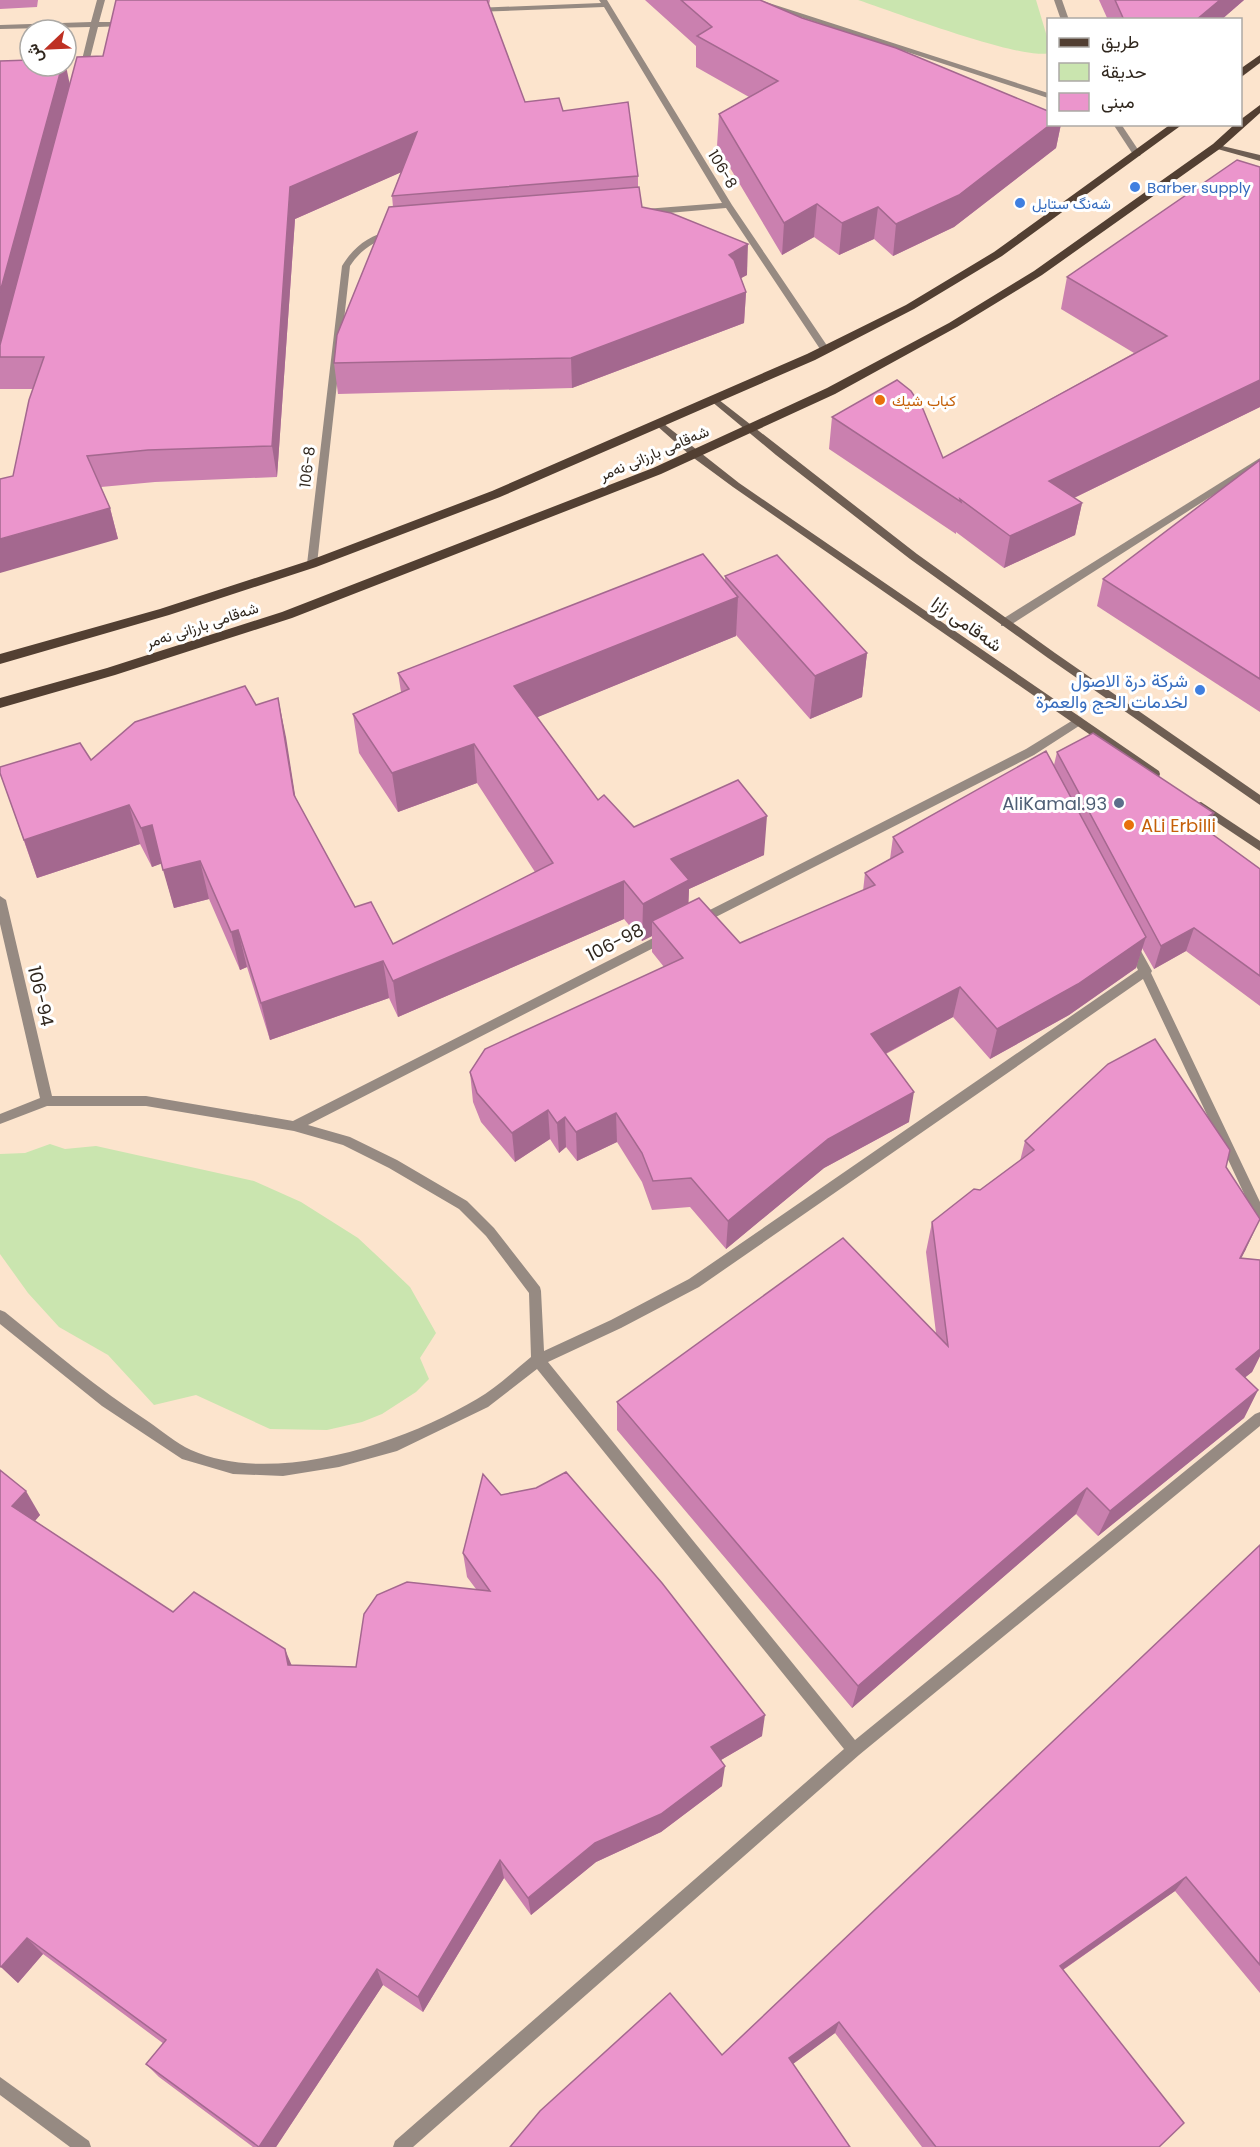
<svg xmlns="http://www.w3.org/2000/svg" width="1260" height="2147" font-family="Poppins,Vazirmatn,sans-serif">
  <rect width="100%" height="100%" fill="#fce4cd"/>
  <!-- green -->
  <g fill="#cae5af">
    <path d="M858,0H1036L1048,40V53C1024,61 891,11 858,0Z"/>
    <polygon points="50,1144 65,1149 96,1146 254,1181 301,1202 358,1238 389,1267 410,1287 436,1333 420,1358 429,1379 416,1392 382,1414 362,1422 327,1430 270,1429 196,1395 154,1405 108,1355 59,1327 28,1293 0,1254 0,1154 25,1153"/>
  </g>
  <g fill="none" stroke-linecap="round" stroke-linejoin="round">
    <!-- street -->
    <g fill="#968a82" fill-rule="evenodd">
      <polygon points="97,0 105,0 99,22 124,22 128,24 124,26 98,27 86,74 79,72 90,27 0,29 0,25 91,22"/>
      <polygon points="599,0 607,0 732,205 830,350 828,352 822,352 726,208 645,215 641,212 645,209 722,203 604,7 475,12 471,10 475,8 601,3"/>
      <polygon points="748,0 760,0 1048,93 1048,98"/>
      <polygon points="1054,0 1062,0 1069,20 1061,20"/>
      <polygon points="1113,124 1121,124 1141,154 1140,156 1134,156"/>
      <path d="M391,230L395,233L394,235C375,241 361,249 350,266L317,564L312,567L307,564L342,266C354,246 369,236 391,230Z"/>
      <polygon points="1260,458 1260,465 1009,626 1001,626 1001,620"/>
      <polygon points="1078,717 1082,718 1083,721 1082,724 1034,755 704,923 696,923 694,920 696,917 1026,749"/>
      <path d="M0,896L6,900L52,1096H146L293,1121L661,934H669L671,937L669,940L308,1125L350,1137L397,1160L467,1201L494,1228L540,1287L541,1291L544,1351L611,1320L689,1279L1138,970L1126,945L1132,940L1136,942L1152,971L1151,973L1260,1202V1220L1256,1219L1143,979L699,1287L621,1328L548,1362L855,1740L1255,1414L1260,1412V1426L859,1755L413,2147H393L395,2141L844,1749L537,1369L488,1407L397,1451L339,1467L283,1476L233,1474L182,1459L102,1406L0,1324V1310L5,1312C52,1350 98,1389 149,1422C162,1431 176,1443 191,1450C274,1487 403,1443 477,1399C496,1388 514,1371 531,1357L529,1293L486,1236L459,1209L389,1168L343,1145L294,1131L146,1106H47L0,1124V1114L40,1098L0,924Z"/>
      <polygon points="0,2077 89,2141 91,2147 70,2147 0,2095"/>
    </g>
    <!-- secondary -->
    <g fill="#6e5e53" fill-rule="evenodd">
      <polygon points="1214,144 1260,155 1260,161 1214,148"/>
      <polygon points="714,396 917,554 1055,653 1260,795 1260,805 1048,658 910,559 776,455 711,401 711,397"/>
      <polygon points="659,420 739,483 1159,771 1160,774 1159,777 1151,777 733,487 691,456 656,425 654,423"/>
      <polygon points="1201,802 1260,841 1260,851 1197,809 1196,806 1197,803"/>
    </g>
    <!-- primary -->
    <g fill="#523f32" fill-rule="evenodd">
      <polygon points="1260,55 1260,63 1240,78 1240,69"/>
      <polygon points="1260,105 1260,113 1221,148 1042,275 957,327 835,394 661,474 292,618 115,675 0,708 0,698 107,668 282,612 653,468 827,388 949,323 1034,271 1213,144 1235,124 1240,124 1240,120"/>
      <polygon points="1171,124 1183,124 1002,256 914,309 815,360 500,497 316,567 169,615 0,664 0,654 160,609 308,561 492,491 807,354 906,305 994,252"/>
    </g>
  </g>
  <!-- wall -->
  <g fill="#ca80af">
    <polygon points="0,0 38,0 37,7 0,9"/>
    <polygon points="116,0 490,0 489,5 525,102 563,111 638,176 638,187 642,207 747,275 741,278 746,292 744,323 572,388 338,394 334,363 393,207 392,196 401,172 295,219 277,477 155,482 101,487 110,508 118,539 13,476 33,389 0,389 0,61 70,85 103,56"/>
    <polygon points="645,0 760,0 1048,124 1061,124 1056,148 954,227 893,256 874,239 839,255 814,237 782,255 717,146 719,114 749,97 696,67 696,46"/>
    <polygon points="1099,0 1244,0 1221,20 1108,20"/>
    <polygon points="1237,160 1260,407 1074,498 1082,503 1075,535 1004,568 956,532 956,534 829,449 832,417 943,458 1134,353 1061,309 1067,277"/>
    <polygon points="1260,460 1260,712 1097,606 1103,579"/>
    <polygon points="725,576 867,653 862,697 810,719 736,635 736,636 537,717 598,800 634,827 764,855 689,889 688,903 740,943 863,891 865,873 890,859 893,837 1054,765 1057,752 1208,831 1260,869 1260,1006 1186,951 1154,969 1142,948 1136,968 1069,1015 990,1059 953,1017 886,1054 909,1122 824,1168 726,1249 690,1207 652,1210 642,1182 617,1142 577,1161 566,1147 559,1153 550,1139 515,1162 481,1122 473,1102 470,1072 664,967 652,952 652,936 642,941 624,919 398,1017 389,998 270,1040 247,967 240,970 209,899 174,908 162,863 152,867 140,844 37,878 0,773 91,760 278,698 295,798 355,907 393,944 535,872 477,783 398,812 359,753 353,714 401,692 398,673 725,581"/>
    <polygon points="1025,1141 1226,1167 1246,1249 1241,1258 1260,1260 1260,1356 1252,1372 1245,1377 1258,1390 1244,1418 1098,1536 1076,1514 852,1708 617,1430 617,1402 936,1333 926,1252 932,1222 980,1190 1020,1161"/>
    <polygon points="0,1470 40,1515 35,1521 173,1612 292,1665 356,1667 476,1589 467,1577 463,1553 501,1495 762,1736 721,1760 722,1786 661,1832 596,1862 531,1915 504,1878 423,2012 383,1985 276,2147 253,2147 159,2077 146,2064 164,2044 43,1954 18,1983 0,1966"/>
    <polygon points="1260,1545 1260,1993 1175,1891 1063,1970 1159,2147 922,2147 835,2033 793,2064 722,2055"/>
  </g>
  <!-- shaded-wall -->
  <g fill="#a4688f">
    <polygon points="1220,0 1244,0 1221,20 1196,20"/>
    <polygon points="62,66 66,66 71,90 0,357 0,292"/>
    <polygon points="1051,124 1061,124 1056,148 954,227 893,256 896,224"/>
    <polygon points="417,132 420,164 295,219 277,477 272,446 290,187"/>
    <polygon points="817,204 814,237 782,255 784,223"/>
    <polygon points="878,207 874,239 839,255 842,223"/>
    <polygon points="748,244 747,275 728,285 729,255"/>
    <polygon points="746,292 744,323 572,388 571,358"/>
    <polygon points="1260,380 1260,407 1043,513 1049,481"/>
    <polygon points="1082,503 1075,535 1004,568 1010,536"/>
    <polygon points="110,508 118,539 0,573 0,539"/>
    <polygon points="738,597 736,636 516,726 514,686"/>
    <polygon points="867,653 862,697 810,719 815,676"/>
    <polygon points="278,698 286,737 301,833 294,795"/>
    <polygon points="474,744 477,783 398,812 392,773"/>
    <polygon points="129,805 140,844 37,878 24,840"/>
    <polygon points="1214,813 1206,837 1197,823"/>
    <polygon points="767,816 764,855 689,889 688,918 652,921 652,936 642,941 643,904 671,859"/>
    <polygon points="152,825 163,863 152,867 141,828"/>
    <polygon points="200,861 209,899 174,908 163,870"/>
    <polygon points="624,881 624,919 398,1017 393,981"/>
    <polygon points="1194,928 1186,951 1154,969 1161,946"/>
    <polygon points="238,930 247,967 240,970 231,932"/>
    <polygon points="1146,937 1136,968 1069,1015 990,1059 997,1029"/>
    <polygon points="383,961 389,998 270,1040 261,1003"/>
    <polygon points="960,987 953,1017 866,1064 871,1034"/>
    <polygon points="914,1092 909,1122 824,1168 726,1249 728,1221 828,1139"/>
    <polygon points="548,1110 550,1139 515,1162 512,1133"/>
    <polygon points="616,1113 617,1142 577,1161 576,1132"/>
    <polygon points="565,1117 566,1147 559,1153 557,1123"/>
    <polygon points="1260,1219 1246,1249 1226,1288 1240,1258"/>
    <polygon points="1260,1349 1260,1356 1252,1372 1222,1396 1236,1369"/>
    <polygon points="1258,1390 1244,1418 1098,1536 1110,1511"/>
    <polygon points="1087,1488 1076,1514 852,1708 858,1686"/>
    <polygon points="26,1491 40,1515 27,1530 12,1506"/>
    <polygon points="285,1649 294,1671 288,1665"/>
    <polygon points="765,1715 762,1736 709,1767 711,1747"/>
    <polygon points="725,1766 722,1786 661,1832 596,1862 531,1915 528,1898 595,1843"/>
    <polygon points="500,1860 504,1878 423,2012 418,1997"/>
    <polygon points="1186,1877 1175,1891 1051,1978 1060,1966"/>
    <polygon points="27,1938 43,1954 18,1983 1,1967"/>
    <polygon points="377,1969 383,1985 276,2147 259,2147"/>
    <polygon points="839,2022 835,2033 786,2069 789,2058"/>
  </g>
  <!-- building -->
  <g fill="#eb95cc" stroke="#a4688f" stroke-width="1.5">
    <polygon points="116,0 487,0 525,102 559,98 563,111 628,102 638,176 392,196 417,132 290,187 272,446 148,450 87,456 110,508 0,539 0,479 13,476 29,400 44,357 0,357 0,345 77,57 103,56"/>
    <polygon points="681,0 760,0 802,18 896,48 1048,111 1048,124 1051,124 959,195 896,224 878,207 842,223 817,204 784,223 719,114 778,81 697,36 712,27"/>
    <polygon points="1115,0 1220,0 1196,20 1124,20"/>
    <polygon points="30,60 30,66 62,66 0,292 0,61"/>
    <polygon points="1237,160 1260,167 1260,380 1049,481 1082,503 1010,536 960,499 961,502 832,417 897,380 911,391 923,409 943,458 1167,336 1067,277"/>
    <polygon points="639,187 642,207 671,213 748,244 729,255 734,260 746,292 571,358 334,363 337,335 389,207"/>
    <polygon points="1260,460 1260,679 1103,579"/>
    <polygon points="703,554 738,597 514,686 598,800 604,795 634,827 738,780 767,816 671,859 689,880 643,904 624,881 393,981 383,961 261,1003 238,930 231,932 200,861 163,870 152,825 141,828 129,805 24,840 0,773 0,767 80,743 91,760 135,722 245,686 256,705 278,698 294,795 355,907 371,902 393,944 553,863 474,744 392,773 353,714 409,689 398,673"/>
    <polygon points="777,555 867,653 815,676 725,576"/>
    <polygon points="1093,733 1214,813 1197,823 1260,869 1260,976 1194,928 1161,946 1057,752"/>
    <polygon points="1046,751 1146,937 1078,984 997,1029 960,987 871,1034 914,1092 828,1139 728,1221 691,1178 653,1181 642,1153 616,1113 576,1132 565,1117 557,1123 548,1110 512,1133 477,1093 470,1072 485,1049 683,958 652,921 699,898 740,943 875,885 865,873 903,852 893,837"/>
    <polygon points="1155,1039 1230,1150 1226,1167 1260,1219 1240,1258 1260,1260 1260,1349 1236,1369 1258,1390 1110,1511 1087,1488 858,1686 617,1402 843,1238 948,1346 932,1222 974,1189 980,1190 1034,1150 1025,1141 1108,1064"/>
    <polygon points="0,1470 26,1491 12,1506 173,1612 194,1592 285,1649 288,1665 356,1667 364,1614 377,1595 407,1582 490,1591 463,1553 483,1474 501,1495 536,1488 566,1472 662,1583 765,1715 711,1747 725,1766 661,1814 595,1843 528,1898 500,1860 418,1997 377,1969 259,2147 146,2064 166,2040 27,1938 1,1967 0,1966"/>
    <polygon points="1260,1545 1260,1965 1186,1877 1060,1966 1184,2123 1159,2147 936,2147 839,2022 789,2058 850,2147 510,2147 540,2111 670,1993 722,2055"/>
  </g>
  <!-- markers -->
  <g fill="#3f7fe0" stroke="#fff" stroke-width="2">
    <circle cx="1135" cy="187" r="6"/>
    <circle cx="1020" cy="203" r="6"/>
    <circle cx="1200" cy="690" r="6"/>
  </g>
  <g fill="#e8710a" stroke="#fff" stroke-width="2">
    <circle cx="880" cy="400" r="6"/>
    <circle cx="1129" cy="825" r="6"/>
  </g>
  <circle fill="#5c6f8a" stroke="#fff" stroke-width="2" cx="1119" cy="803" r="6"/>
  <g text-anchor="middle" dominant-baseline="central" stroke-width="6" stroke-linejoin="round" paint-order="stroke">
    <!-- far-street labels -->
    <g font-size="15" fill="#30271e" stroke="#fff">
      <text transform="translate(723 169) rotate(59)">106-8</text>
      <text transform="translate(654 453) rotate(-23)">شەقامی بارزانی نەمر</text>
      <text transform="translate(307 467) rotate(-83)">106-8</text>
      <text transform="translate(202 625) rotate(-18)">شەقامی بارزانی نەمر</text>
    </g>
    <!-- far-shop labels -->
    <g font-size="15" fill="#366cbe" stroke="#fff" text-anchor="start">
      <text x="1147" y="187">Barber supply</text>
      <text x="1032" y="203">شەنگ ستایل</text>
    </g>
    <!-- far-food labels -->
    <g font-size="15" fill="#c56008" stroke="#fff" text-anchor="start">
      <text x="892" y="400">كباب شيك</text>
    </g>
    <!-- street labels -->
    <g font-size="18" fill="#30271e" stroke="#fff">
      <text transform="translate(967 624) rotate(35)">شەقامی زازا</text>
      <text transform="translate(615 942) rotate(-27)">106-98</text>
      <text transform="translate(41 996) rotate(77)">106-94</text>
    </g>
    <!-- shop labels -->
    <g font-size="18" fill="#366cbe" stroke="#fff" text-anchor="end">
      <text x="1188" y="680">شركة درة الاصول<tspan x="1188" dy="21">لخدمات الحج والعمرة</tspan></text>
    </g>
    <!-- service labels -->
    <g font-size="18" fill="#4e5e75" stroke="#fff" text-anchor="end">
      <text x="1107" y="803">AliKamal.93</text>
    </g>
    <!-- food labels -->
    <g font-size="18" fill="#c56008" stroke="#fff" text-anchor="start">
      <text x="1141" y="825">ALi Erbilli</text>
    </g>
  </g>
  <!-- legend -->
  <rect x="1047" y="18" width="195" height="108" fill="#ffffff" stroke="#aca9a5" stroke-width="1.5"/>
  <rect x="1059" y="38" width="30" height="9" fill="#523f32" stroke="#aca9a5" stroke-width="1.5"/>
  <text x="1101" y="48" font-size="18" fill="#30271e">طريق</text>
  <rect x="1059" y="63" width="30" height="18" fill="#cae5af" stroke="#aca9a5" stroke-width="1.5"/>
  <text x="1101" y="78" font-size="18" fill="#30271e">حديقة</text>
  <rect x="1059" y="93" width="30" height="18" fill="#eb95cc" stroke="#aca9a5" stroke-width="1.5"/>
  <text x="1101" y="108" font-size="18" fill="#30271e">مبنى</text>
  <!-- north arrow -->
  <g transform="translate(48 48) rotate(247)"><circle r="28" fill="#ffffff" stroke="#aca9a5" stroke-width="1.5"/>
  <path d="M0-4.5L10 22L0 15L-10 22Z" fill="#be3023"/>
  <text y="-9" font-size="16" font-weight="bold" text-anchor="middle" fill="#30271e">ش</text>
  </g>
</svg>
